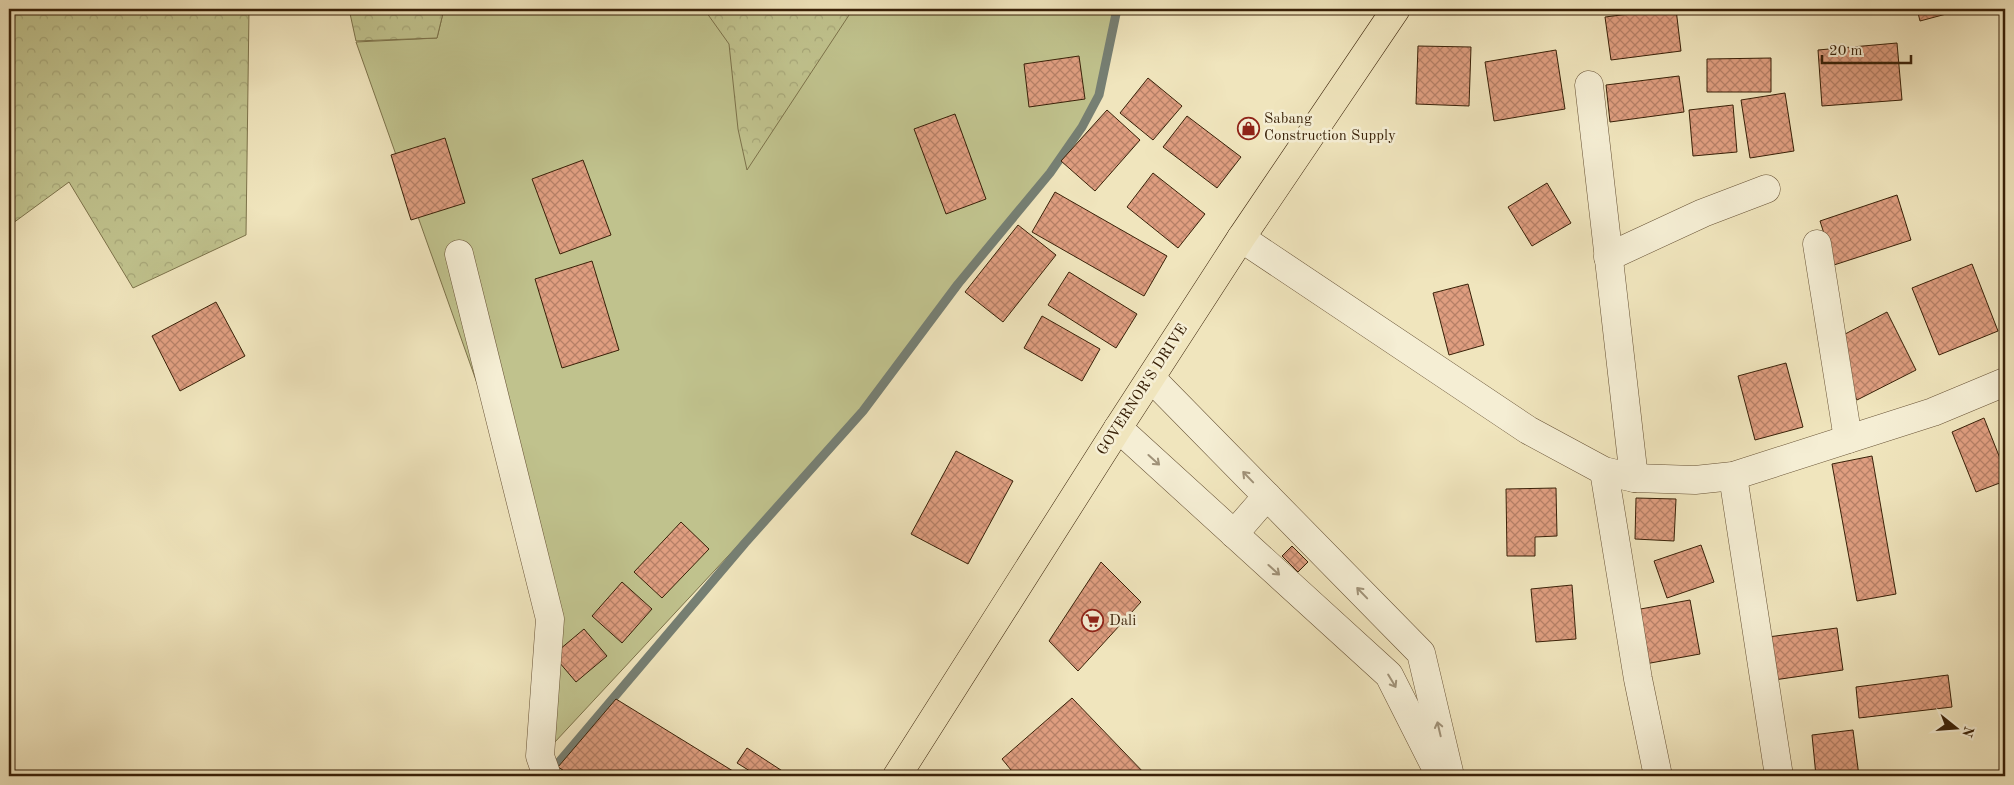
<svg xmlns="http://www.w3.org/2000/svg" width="2014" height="785" font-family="'Old Standard TT',serif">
  <defs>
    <pattern id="forest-crowns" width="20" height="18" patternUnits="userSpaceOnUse" patternTransform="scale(1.25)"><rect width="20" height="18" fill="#c0c28d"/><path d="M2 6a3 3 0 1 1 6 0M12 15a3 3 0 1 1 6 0" fill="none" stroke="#a6a678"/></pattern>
    <pattern id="building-cross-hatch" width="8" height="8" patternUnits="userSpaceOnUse" patternTransform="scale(1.25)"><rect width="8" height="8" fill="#df9e80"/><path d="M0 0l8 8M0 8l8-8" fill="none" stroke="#b68067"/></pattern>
  </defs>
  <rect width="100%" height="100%" fill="#f0e5bd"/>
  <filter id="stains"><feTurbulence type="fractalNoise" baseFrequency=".004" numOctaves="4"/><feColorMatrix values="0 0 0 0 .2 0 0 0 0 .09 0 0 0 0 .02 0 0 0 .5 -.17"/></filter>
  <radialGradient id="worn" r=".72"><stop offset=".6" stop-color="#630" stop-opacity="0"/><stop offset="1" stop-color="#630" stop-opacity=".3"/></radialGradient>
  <!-- grass -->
  <polygon fill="#c0c28d" stroke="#7c724a" points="444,9 1117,9 1099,95 1082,127 1050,173 863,411 541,757 550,619 523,513 356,42 437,38"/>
  <!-- forest -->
  <g fill="url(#forest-crowns)" stroke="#7c724a">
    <polygon points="9,9 249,9 246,235 133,288 69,182 9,226"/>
    <polygon points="349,9 444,9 437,38 356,41"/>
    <polygon points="704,9 853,9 747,170 738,129 729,44"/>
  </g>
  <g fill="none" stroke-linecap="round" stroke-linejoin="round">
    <!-- stream -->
    <polyline stroke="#767f73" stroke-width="9" points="554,768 745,543 863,411 958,284 1050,173 1082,127 1099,95 1117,9"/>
  </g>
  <!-- building -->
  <g fill="url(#building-cross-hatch)" stroke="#392108">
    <polygon points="1668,9 1676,9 1681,51 1611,60 1605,17"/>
    <polygon points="1917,9 1965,9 1920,21"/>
    <polygon points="1897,43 1902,100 1822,106 1818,50"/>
    <polygon points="1418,46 1471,47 1469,106 1416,104"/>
    <polygon points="1556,50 1565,109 1494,121 1485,62"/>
    <polygon points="1079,56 1085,99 1029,107 1024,64"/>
    <polygon points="1771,58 1771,92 1707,92 1707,59"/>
    <polygon points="1679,76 1684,112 1610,122 1606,85"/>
    <polygon points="1148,78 1182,106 1153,140 1120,113"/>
    <polygon points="1785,93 1794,151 1750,158 1741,100"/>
    <polygon points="1733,105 1737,152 1693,156 1689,110"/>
    <polygon points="1107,110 1140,140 1095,191 1061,161"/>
    <polygon points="955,114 986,199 946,214 914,129"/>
    <polygon points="1187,116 1241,157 1217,188 1163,147"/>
    <polygon points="445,138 465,203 411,220 391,155"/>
    <polygon points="583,160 611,235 560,254 532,179"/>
    <polygon points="1153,173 1205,214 1178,248 1127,207"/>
    <polygon points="1547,183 1571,223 1532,246 1508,207"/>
    <polygon points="1055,192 1167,256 1144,296 1032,232"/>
    <polygon points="1897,195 1911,240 1834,265 1820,221"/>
    <polygon points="1018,225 1056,255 1003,322 965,292"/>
    <polygon points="592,261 619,350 562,368 535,279"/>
    <polygon points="1972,264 1998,331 1939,355 1912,288"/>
    <polygon points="1069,272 1137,314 1116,348 1048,305"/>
    <polygon points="1468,284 1484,345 1449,355 1433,293"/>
    <polygon points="216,302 245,356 180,391 152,336"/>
    <polygon points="1887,312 1916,370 1857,400 1828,343"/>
    <polygon points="1042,316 1100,349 1082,381 1024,348"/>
    <polygon points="1786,363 1803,427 1755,440 1738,376"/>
    <polygon points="1984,418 2005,471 2005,481 1976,492 1952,432"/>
    <polygon points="956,451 1013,481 968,564 911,534"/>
    <polygon points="1872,456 1896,594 1857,601 1832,464"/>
    <polygon points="1556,488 1557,536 1535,537 1535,556 1507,556 1506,489"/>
    <polygon points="1636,498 1676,499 1674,541 1635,539"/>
    <polygon points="681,522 709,549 662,598 634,572"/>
    <polygon points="1701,545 1714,582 1667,598 1654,561"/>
    <polygon points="1292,546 1308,562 1298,572 1282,556"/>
    <polygon points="1101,562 1141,602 1078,671 1049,641"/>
    <polygon points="622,582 652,609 622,643 592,616"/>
    <polygon points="1572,585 1576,639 1536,642 1531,589"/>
    <polygon points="1690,600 1700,654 1645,664 1635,610"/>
    <polygon points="1837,628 1843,670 1774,680 1768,637"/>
    <polygon points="584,629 607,656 576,682 553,655"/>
    <polygon points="1948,675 1952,707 1859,718 1856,687"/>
    <polygon points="1072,698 1147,776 1016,776 1002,759"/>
    <polygon points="616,699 741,776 572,776 558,767"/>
    <polygon points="1853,730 1859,776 1816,776 1812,735"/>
    <polygon points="747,748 787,774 785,776 758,776 737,763"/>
  </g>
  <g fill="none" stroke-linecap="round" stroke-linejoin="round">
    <defs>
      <g id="minor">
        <polyline points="1589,85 1634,478"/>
        <polyline points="1241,238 1528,430 1604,471 1634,478 1695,480 1733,476 1933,412 2005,382"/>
        <polyline points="1817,244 1848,439"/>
        <polyline points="459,254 550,619 540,756 547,776"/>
        <polyline points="1608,257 1703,213 1766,189"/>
        <polyline points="1151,378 1421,653 1450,776"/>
        <polyline points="1118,428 1389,675 1438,772"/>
        <polyline points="1604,471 1638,679 1658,776"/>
        <polyline points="1733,476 1779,776"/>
        <polyline points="1234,534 1267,496"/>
      </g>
      <polyline id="major" points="897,776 1118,428 1241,238 1396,9"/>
    </defs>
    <!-- minor casing -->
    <use href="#minor" stroke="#675235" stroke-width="29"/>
    <!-- major casing -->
    <use href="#major" stroke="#392108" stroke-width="29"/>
    <!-- minor -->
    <use href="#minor" stroke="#f5eed4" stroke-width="28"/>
    <!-- major -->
    <use href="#major" stroke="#f0e5bd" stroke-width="28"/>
  </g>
  <!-- one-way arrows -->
  <defs><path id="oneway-shaft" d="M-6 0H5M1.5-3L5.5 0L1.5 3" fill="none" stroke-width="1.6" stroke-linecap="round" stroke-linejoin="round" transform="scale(1.25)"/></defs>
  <g stroke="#a09278">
    <use href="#oneway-shaft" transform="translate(1154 460) rotate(42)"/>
    <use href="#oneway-shaft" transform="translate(1248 477) rotate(-134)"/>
    <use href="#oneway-shaft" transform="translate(1274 570) rotate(42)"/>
    <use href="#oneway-shaft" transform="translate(1362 593) rotate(-134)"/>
    <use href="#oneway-shaft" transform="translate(1392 681) rotate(59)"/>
    <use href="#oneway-shaft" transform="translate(1439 729) rotate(-103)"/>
  </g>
  <!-- icons -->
  <defs>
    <symbol id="shop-ring" viewBox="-11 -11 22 22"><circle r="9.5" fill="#f5eed4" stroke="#8f2418" stroke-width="1.5"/><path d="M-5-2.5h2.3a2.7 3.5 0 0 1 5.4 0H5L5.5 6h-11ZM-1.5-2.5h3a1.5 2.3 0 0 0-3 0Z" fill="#8f2418"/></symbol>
    <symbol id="supermarket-ring" viewBox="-11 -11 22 22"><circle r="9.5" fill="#f5eed4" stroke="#8f2418" stroke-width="1.5"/><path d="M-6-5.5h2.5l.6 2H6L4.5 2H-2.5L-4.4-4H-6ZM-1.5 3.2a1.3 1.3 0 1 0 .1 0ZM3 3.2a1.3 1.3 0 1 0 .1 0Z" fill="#8f2418"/></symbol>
  </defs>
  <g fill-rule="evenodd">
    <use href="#shop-ring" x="1236" y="116" width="25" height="25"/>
    <use href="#supermarket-ring" x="1080" y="608" width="25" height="25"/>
  </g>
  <g text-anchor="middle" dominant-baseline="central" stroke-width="5" stroke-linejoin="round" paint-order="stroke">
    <!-- poi labels -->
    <g font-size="15" fill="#392108" stroke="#f5eed4" text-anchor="start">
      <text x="1264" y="119">Sabang<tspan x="1264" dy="17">Construction Supply</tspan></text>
      <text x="1109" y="621">Dali</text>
    </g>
    <!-- street labels -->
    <g font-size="15" fill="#392108" stroke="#f5eed4">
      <text transform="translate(1143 390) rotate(-57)">GOVERNOR'S DRIVE</text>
    </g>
  </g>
  <!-- margin -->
  <rect width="2014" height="785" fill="none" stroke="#f0e5bd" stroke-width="30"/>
  <rect x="10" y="10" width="1994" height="765" fill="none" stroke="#392108" stroke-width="2.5"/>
  <rect x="15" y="15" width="1984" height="755" fill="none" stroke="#392108"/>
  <!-- north arrow -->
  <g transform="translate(1956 728) rotate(107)" stroke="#f5eed4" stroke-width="4" paint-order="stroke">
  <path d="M0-4L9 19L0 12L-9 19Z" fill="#392108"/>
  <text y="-8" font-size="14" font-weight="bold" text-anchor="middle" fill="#392108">N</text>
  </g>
  <!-- scale -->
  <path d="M1822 55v8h89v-8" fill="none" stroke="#392108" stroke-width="2.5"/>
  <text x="1829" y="55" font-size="15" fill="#392108" stroke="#f5eed4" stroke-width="4" paint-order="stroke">20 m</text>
  <rect width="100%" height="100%" filter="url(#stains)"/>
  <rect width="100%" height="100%" fill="url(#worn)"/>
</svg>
